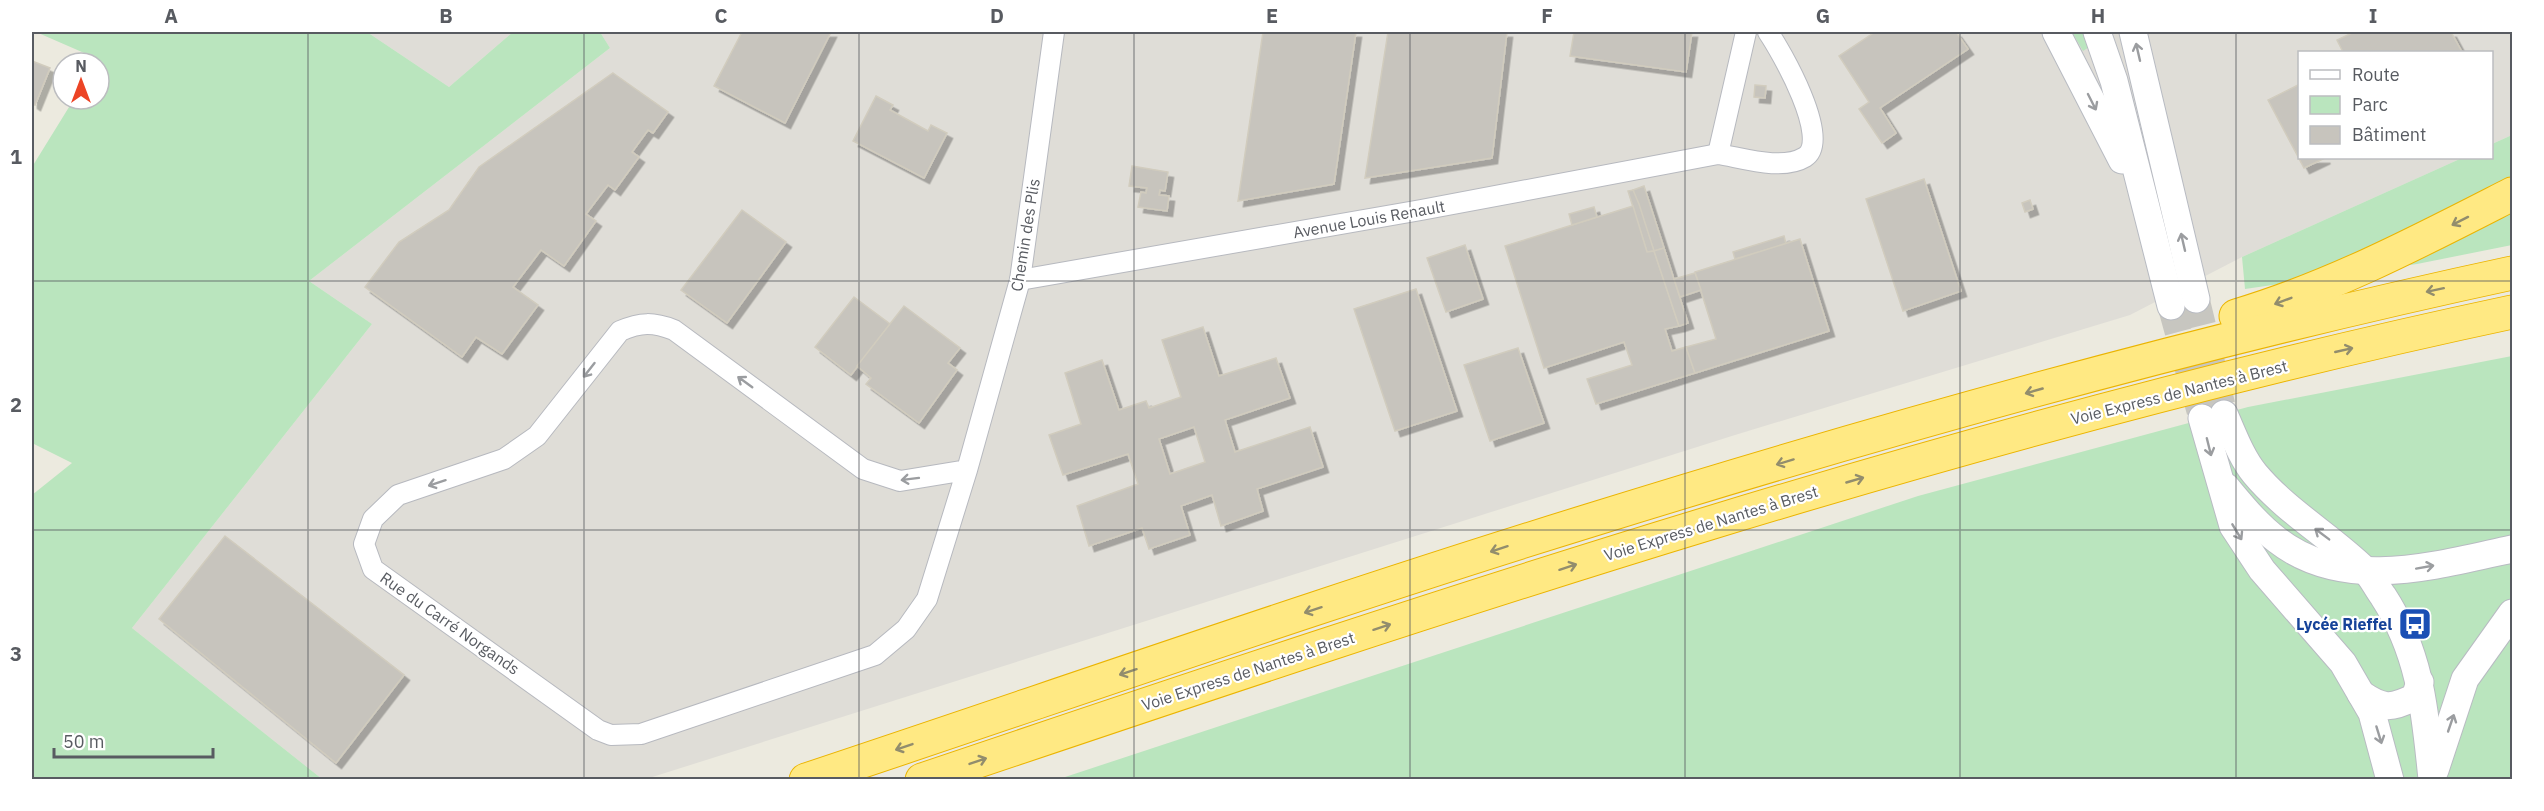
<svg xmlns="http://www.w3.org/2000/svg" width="2544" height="811" font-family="'IBM Plex Sans',sans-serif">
  <defs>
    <filter id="shadow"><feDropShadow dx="5.5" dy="5.5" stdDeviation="0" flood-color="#0004"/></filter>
  </defs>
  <rect width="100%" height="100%" fill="#eceadf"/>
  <!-- industrial -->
  <g fill="#dfddd7">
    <polygon points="367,32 513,32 449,87"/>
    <polygon points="600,32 2512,32 2512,135 2492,144 2492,52 2300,52 2300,158 2462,158 2242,257 2130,315 1735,435 646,779 322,779 132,628 372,324 309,281 610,48"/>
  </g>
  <!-- green -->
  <g fill="#bae5be">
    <polygon points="36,32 367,32 449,87 513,32 600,32 610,48 309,281 372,324 132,628 322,779 32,779 32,495 72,463 32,443 32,167 74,99 99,99 99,63 96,63 98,59"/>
    <polygon points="2072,32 2090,32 2094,44 2083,51"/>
    <polygon points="2512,135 2512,245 2417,264 2245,289 2242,257 2462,158 2492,158 2492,144"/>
    <polygon points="2512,356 2512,779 1056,780 1918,496 2248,407"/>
  </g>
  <!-- building -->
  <g fill="#c7c4bd" stroke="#d1ccbe" stroke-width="1.5" fill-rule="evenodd" filter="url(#shadow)">
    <polygon points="742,32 831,32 785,123 714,86"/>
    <polygon points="1263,32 1356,32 1334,184 1238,201"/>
    <polygon points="1388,32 1507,32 1492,158 1365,178"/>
    <polygon points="1574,32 1692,32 1686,72 1570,56"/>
    <polygon points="1875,32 1956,32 1968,49 1880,108 1896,133 1882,143 1859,109 1869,102 1839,56"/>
    <polygon points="2354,32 2451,32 2462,52 2343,52 2337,40"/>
    <polygon points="76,55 87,59 85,63 73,63"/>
    <polygon points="32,61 50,68 35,105 32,103"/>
    <polygon points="613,73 668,112 653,133 648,130 632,152 639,157 615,190 608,185 586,214 596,221 564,266 541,250 513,287 538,305 502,354 476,337 462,357 365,287 399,242 449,210 479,167"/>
    <polygon points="2300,84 2300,158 2325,158 2304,168 2268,100"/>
    <polygon points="1755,85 1766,86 1765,98 1754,97"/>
    <polygon points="876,96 893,105 890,110 928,131 931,125 947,133 924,178 853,141"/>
    <polygon points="1132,166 1168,172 1165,191 1160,190 1159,195 1169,196 1167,211 1138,207 1141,192 1146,193 1147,188 1129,186"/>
    <polygon points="1924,179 1961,291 1903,311 1866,199"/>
    <polygon points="1644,186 1664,248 1654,251 1633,190"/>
    <polygon points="1633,190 1639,204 1654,251 1647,252 1628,191"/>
    <polygon points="2030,200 2033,209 2025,212 2022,203"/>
    <polygon points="1633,206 1647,252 1654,251 1679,326 1665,329 1672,351 1686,347 1695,373 1596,404 1587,379 1632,365 1624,342 1544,368 1505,246"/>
    <polygon points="1594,207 1597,217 1572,225 1569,214"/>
    <polygon points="742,210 786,242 727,323 681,290"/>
    <polygon points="1784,236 1786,244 1735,259 1733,252"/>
    <polygon points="1800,239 1829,331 1695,373 1686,347 1716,339 1695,272"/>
    <polygon points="1465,245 1483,299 1446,312 1427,258"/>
    <polygon points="1664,248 1688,323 1679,326 1654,251"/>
    <polygon points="1695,273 1701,290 1680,297 1674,279"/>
    <polygon points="1416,289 1457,411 1395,431 1354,309"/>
    <polygon points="854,297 890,324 851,375 815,347"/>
    <polygon points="904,306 960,348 948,363 957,370 919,423 866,384 871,378 857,366"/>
    <path d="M1203,327L1219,376L1276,358L1290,398L1225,420L1235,452L1310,427L1323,467L1257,489L1263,511L1221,526L1212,495L1181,506L1190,535L1149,549L1142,528L1089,546L1077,506L1138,484L1128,454L1063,475L1049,435L1081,424L1065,373L1102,360L1119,410L1146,401L1149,408L1181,397L1162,340ZM1194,427L1205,462L1170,474L1159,439Z"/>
    <polygon points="1518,348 1544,423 1490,441 1464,365"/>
    <polygon points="225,536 404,675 336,763 159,619"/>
  </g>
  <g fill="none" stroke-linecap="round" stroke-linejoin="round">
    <!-- secondary-tunnel -->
    <g stroke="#c7c6c0" stroke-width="27" stroke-dasharray="27 14" stroke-linecap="butt">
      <polyline points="2196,299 2224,414"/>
      <polyline points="2171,306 2202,418"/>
    </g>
    <defs>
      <g id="street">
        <polyline points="1718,154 1746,32"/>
        <path d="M1020,280L1421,210L1718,154C1743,158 1782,171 1805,157C1832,140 1781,51 1768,32"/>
        <path d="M967,470L900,481L863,469L674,330C653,322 641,322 620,331L537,436L504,459L398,495L373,519L364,544L373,569L598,730L611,735L641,734L875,655L906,629L927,599L967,470L1020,280L1054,32"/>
      </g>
      <g id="secondary">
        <polyline points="2056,32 2122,160"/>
        <polyline points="2097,32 2114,81 2171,306"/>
        <polyline points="2133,32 2196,299"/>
        <path d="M2224,414C2233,434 2241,457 2255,474C2287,512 2330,536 2365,570C2372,577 2377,588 2383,596C2421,654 2425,712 2432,779"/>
        <polyline points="2202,418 2233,526 2262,570 2343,663 2372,713 2390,780"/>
        <path d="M2226,487C2242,506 2257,525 2277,540C2345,593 2437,565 2512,549"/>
        <path d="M2361,694C2383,709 2391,709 2415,697L2420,682"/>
        <polyline points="2435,770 2465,679 2512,613"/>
      </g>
      <g id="highway">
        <path d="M2236,316C2333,287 2422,240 2512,194"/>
        <path d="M806,780C1067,693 1326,602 1588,521C1893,426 2201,340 2512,273"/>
        <path d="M922,780C1446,603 1971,427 2512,312"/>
      </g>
    </defs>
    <!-- street casing -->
    <use href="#street" stroke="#b7b9bf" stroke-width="22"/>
    <!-- secondary casing -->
    <use href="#secondary" stroke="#b8bbc2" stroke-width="29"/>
    <!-- highway casing -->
    <use href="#highway" stroke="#ebb400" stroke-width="35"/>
    <!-- street -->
    <use href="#street" stroke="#fff" stroke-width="20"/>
    <!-- secondary -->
    <use href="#secondary" stroke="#fff" stroke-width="27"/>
    <!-- highway -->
    <use href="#highway" stroke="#ffe983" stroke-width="33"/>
  </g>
  <!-- one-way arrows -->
  <defs><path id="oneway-shaft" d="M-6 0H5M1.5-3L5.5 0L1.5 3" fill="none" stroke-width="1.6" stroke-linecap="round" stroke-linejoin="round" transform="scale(1.5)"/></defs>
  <g stroke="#9b9da0">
    <use href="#oneway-shaft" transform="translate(2138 52) rotate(-103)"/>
    <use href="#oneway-shaft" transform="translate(2092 102) rotate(63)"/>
    <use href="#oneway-shaft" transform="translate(2183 242) rotate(-103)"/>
    <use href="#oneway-shaft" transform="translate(589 370) rotate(128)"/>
    <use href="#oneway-shaft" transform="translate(745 382) rotate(-144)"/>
    <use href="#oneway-shaft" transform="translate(2209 447) rotate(76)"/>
    <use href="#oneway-shaft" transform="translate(910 479) rotate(173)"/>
    <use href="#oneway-shaft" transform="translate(437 483) rotate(162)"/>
    <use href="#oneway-shaft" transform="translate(2237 532) rotate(59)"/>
    <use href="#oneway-shaft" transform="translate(2322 534) rotate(-143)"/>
    <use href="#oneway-shaft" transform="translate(2425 567) rotate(-10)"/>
    <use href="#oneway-shaft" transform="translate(2451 723) rotate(-71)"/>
    <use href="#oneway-shaft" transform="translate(2379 735) rotate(73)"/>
  </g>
  <g stroke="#928d6d">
    <use href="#oneway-shaft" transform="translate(2460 221) rotate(153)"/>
    <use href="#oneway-shaft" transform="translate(2435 290) rotate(168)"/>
    <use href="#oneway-shaft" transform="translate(2283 301) rotate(159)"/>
    <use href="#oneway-shaft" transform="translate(2344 350) rotate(-13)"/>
    <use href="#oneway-shaft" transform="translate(2034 391) rotate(164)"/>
    <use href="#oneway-shaft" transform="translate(1785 462) rotate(163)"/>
    <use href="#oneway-shaft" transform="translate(1855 480) rotate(-16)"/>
    <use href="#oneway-shaft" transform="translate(1499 549) rotate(162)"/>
    <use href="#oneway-shaft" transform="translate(1568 567) rotate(-18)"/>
    <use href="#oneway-shaft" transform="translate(1313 610) rotate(162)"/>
    <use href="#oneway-shaft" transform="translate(1382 627) rotate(-18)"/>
    <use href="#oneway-shaft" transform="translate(1128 672) rotate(162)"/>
    <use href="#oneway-shaft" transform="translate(904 747) rotate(161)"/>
    <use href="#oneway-shaft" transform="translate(978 761) rotate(-19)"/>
  </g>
  <!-- grid -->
  <path fill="none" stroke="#585b61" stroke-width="1.5" stroke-opacity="0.55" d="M308,32V780M584,32V780M859,32V780M1134,32V780M1410,32V780M1685,32V780M1960,32V780M2236,32V780M32,281H2512M32,530H2512"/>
  <!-- icons -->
  <defs>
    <symbol id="bus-square" viewBox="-11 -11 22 22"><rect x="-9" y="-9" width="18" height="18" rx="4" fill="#1a4fb4" stroke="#fff"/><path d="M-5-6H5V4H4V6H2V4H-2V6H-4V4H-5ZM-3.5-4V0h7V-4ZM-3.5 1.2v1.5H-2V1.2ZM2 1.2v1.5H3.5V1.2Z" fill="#fff"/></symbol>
  </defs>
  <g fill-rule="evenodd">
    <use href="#bus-square" x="2396" y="605" width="38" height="38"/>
  </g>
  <g text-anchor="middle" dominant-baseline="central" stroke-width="4.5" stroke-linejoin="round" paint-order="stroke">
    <!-- street labels -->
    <g font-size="16" fill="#585b61" stroke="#fff">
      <text transform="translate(1369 219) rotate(-10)">Avenue Louis Renault</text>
      <text transform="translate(1025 235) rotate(-81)">Chemin des Plis</text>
      <text transform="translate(2179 392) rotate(-14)">Voie Express de Nantes à Brest</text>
      <text transform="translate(1711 523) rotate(-17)">Voie Express de Nantes à Brest</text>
      <text transform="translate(450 623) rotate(35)">Rue du Carré Norgands</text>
      <text transform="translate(1248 671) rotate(-18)">Voie Express de Nantes à Brest</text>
    </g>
    <!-- transit labels -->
    <g font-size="16" font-weight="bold" fill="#164399" stroke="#fff" text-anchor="end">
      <text x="2392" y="624">Lycée Rieffel</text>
    </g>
  </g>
  <!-- border -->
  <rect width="2544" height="811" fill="none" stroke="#ffffff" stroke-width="66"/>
  <!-- legend -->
  <rect x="2298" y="51" width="195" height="108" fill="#ffffff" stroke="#bcbdc0" stroke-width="1.5"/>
  <rect x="2310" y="70" width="30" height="9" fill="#ffffff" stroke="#bcbdc0" stroke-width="1.5"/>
  <text x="2352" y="81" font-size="18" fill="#585b61">Route</text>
  <rect x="2310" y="96" width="30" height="18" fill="#bae5be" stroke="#bcbdc0" stroke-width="1.5"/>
  <text x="2352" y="111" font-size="18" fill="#585b61">Parc</text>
  <rect x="2310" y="126" width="30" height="18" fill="#c7c4bd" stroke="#bcbdc0" stroke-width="1.5"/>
  <text x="2352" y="141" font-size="18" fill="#585b61">Bâtiment</text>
  <!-- north arrow -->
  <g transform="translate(81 81)"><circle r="28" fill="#ffffff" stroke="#bcbdc0" stroke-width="1.5"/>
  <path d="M0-4.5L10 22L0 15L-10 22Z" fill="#ec4425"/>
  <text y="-9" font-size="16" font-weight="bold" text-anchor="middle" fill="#585b61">N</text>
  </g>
  <!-- scale -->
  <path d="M54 748v9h159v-9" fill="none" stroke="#585b61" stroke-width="3"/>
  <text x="63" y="748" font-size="18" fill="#585b61" stroke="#ffffff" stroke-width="4.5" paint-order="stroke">50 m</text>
  <rect x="33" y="33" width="2478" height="745" fill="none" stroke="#585b61" stroke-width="2"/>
  <g font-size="20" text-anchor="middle" font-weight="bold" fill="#585b61">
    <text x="171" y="23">A</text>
    <text x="446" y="23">B</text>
    <text x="721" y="23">C</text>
    <text x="997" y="23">D</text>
    <text x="1272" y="23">E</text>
    <text x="1547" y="23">F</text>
    <text x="1823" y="23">G</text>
    <text x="2098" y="23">H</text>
    <text x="2373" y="23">I</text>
    <text x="16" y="164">1</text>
    <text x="16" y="412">2</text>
    <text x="16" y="661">3</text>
  </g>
</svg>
